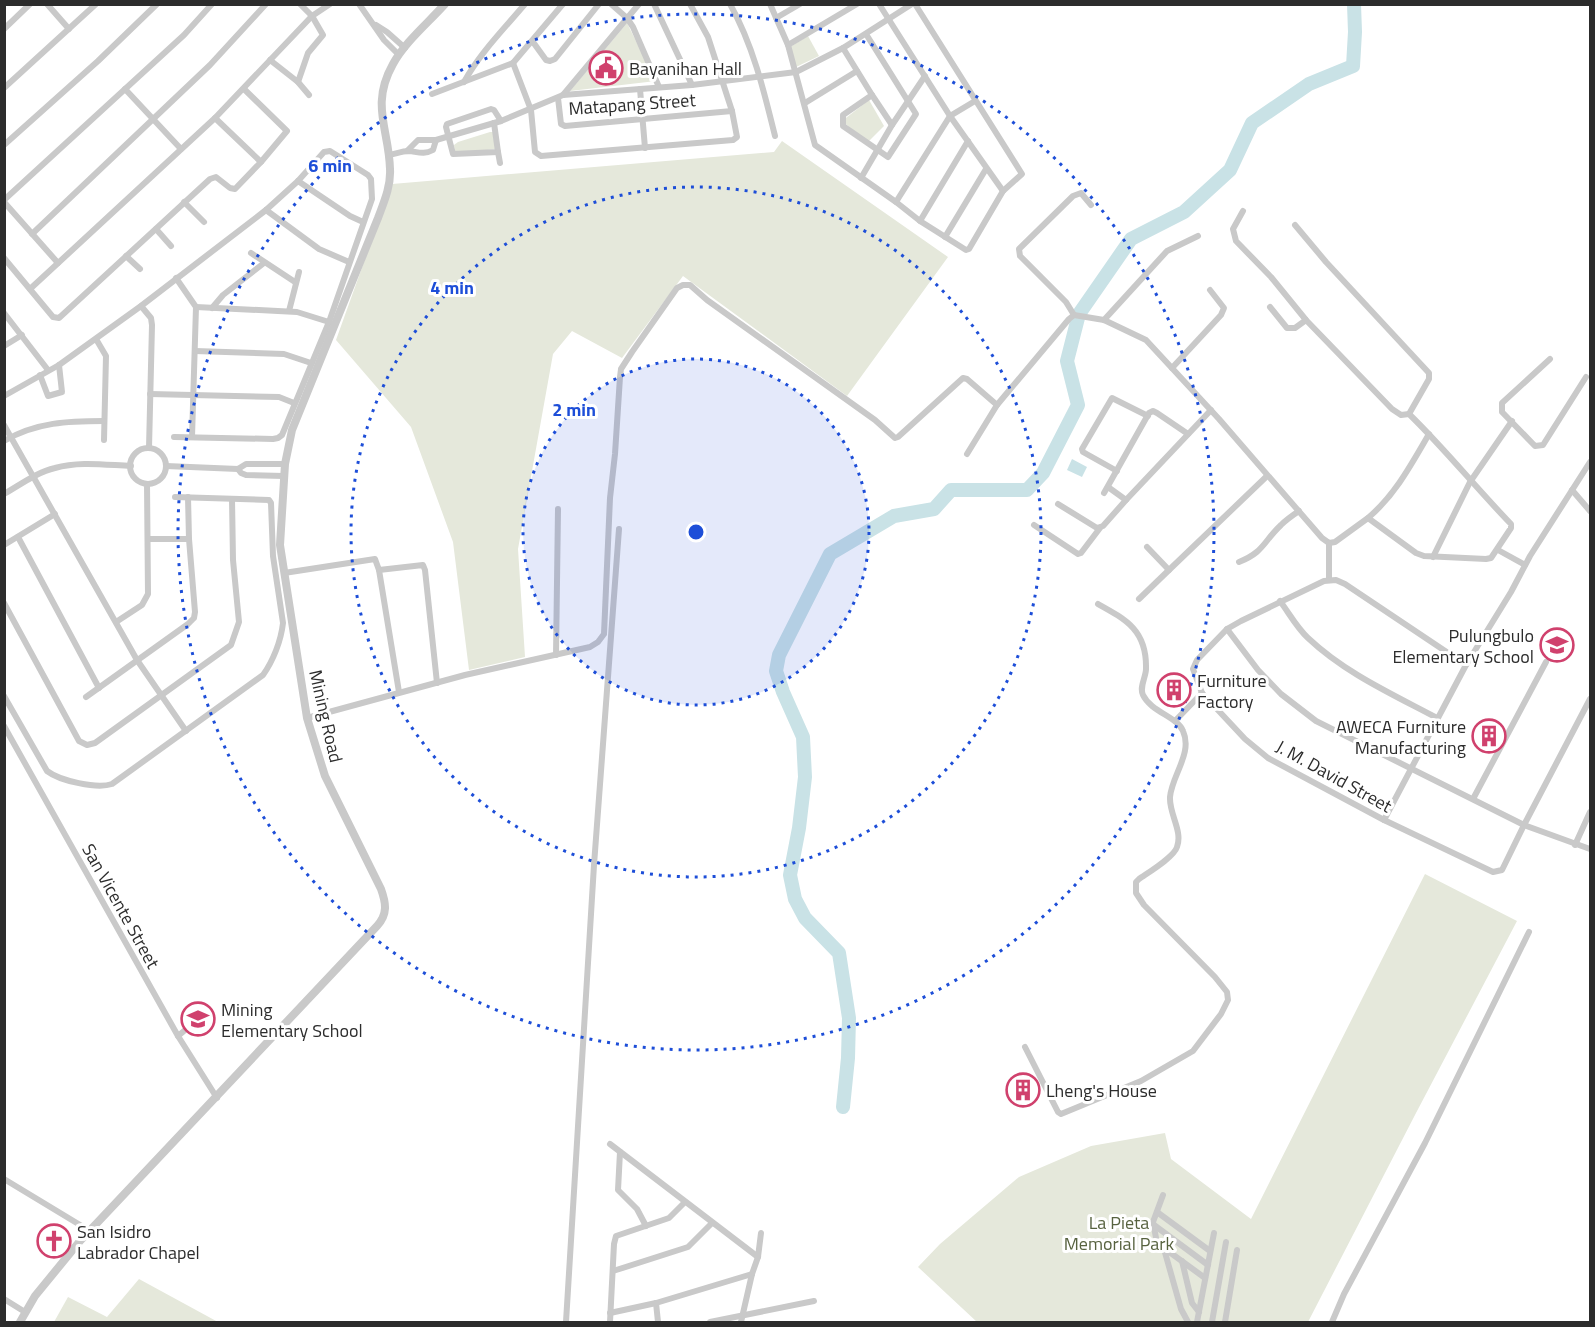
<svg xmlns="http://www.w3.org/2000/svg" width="1595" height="1327" font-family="'Titillium Web',sans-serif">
  <rect width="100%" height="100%" fill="#fff"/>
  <!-- green -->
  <g fill="#e5e8db">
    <polygon points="627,23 656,81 570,91"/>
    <polygon points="808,36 819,56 796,67 790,47"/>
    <polygon points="869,100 884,126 868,142 842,121"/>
    <polygon points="490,132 493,132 495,149 455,154 454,145 458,142"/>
    <polygon points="782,141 948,257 847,396 683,276 622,358 572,331 553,354 518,549 525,657 469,670 453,542 411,427 336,340 392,184 774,152"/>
    <polygon points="1425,874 1517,921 1416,1113 1308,1322 977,1322 918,1267 940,1244 1019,1177 1091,1146 1165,1133 1171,1159 1251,1219"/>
    <polygon points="139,1279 218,1322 54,1322 68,1297 107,1317"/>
  </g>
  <!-- water -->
  <polygon fill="#c9e2e6" points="1072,459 1087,467 1082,477 1067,470"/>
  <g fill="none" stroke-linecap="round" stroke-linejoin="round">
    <!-- river -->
    <polyline stroke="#c9e2e6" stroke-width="14" points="843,1107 848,1058 849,1018 839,953 805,918 795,899 790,875 799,828 805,777 803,737 783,692 776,671 779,655 830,554 894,516 934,509 951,490 1027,490 1043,473 1078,405 1067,361 1079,314 1131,239 1184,212 1230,170 1252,123 1309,84 1353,66 1355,32 1354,4"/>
    <!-- minor -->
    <g stroke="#c9c9c9" stroke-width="6">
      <polyline points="47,4 69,29"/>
      <polyline points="359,4 384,40 399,55"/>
      <polyline points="611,4 627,18 633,27 659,87"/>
      <polyline points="654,4 692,85"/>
      <path d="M730,4C753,45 764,91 775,136"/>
      <polyline points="770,4 788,45 815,145 896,202 920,221 966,250 969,249 1003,191 1022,174 915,4"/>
      <polyline points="879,4 950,116 1003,191"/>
      <polyline points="776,18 800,4"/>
      <polyline points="376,25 387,32 405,48"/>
      <polyline points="4,29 30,4"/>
      <polyline points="533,42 546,60 550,61 555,59 599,4"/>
      <polyline points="788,45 857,4"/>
      <polyline points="843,48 872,95 843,115 843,126 888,157 916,114 866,34"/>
      <polyline points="270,60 298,82 308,53 323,35 312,16 300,4"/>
      <polyline points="513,63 563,4"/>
      <polyline points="298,82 309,95"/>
      <path d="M464,82C480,53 503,30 525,4"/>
      <polyline points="4,88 96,4"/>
      <polyline points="125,89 181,149"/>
      <polyline points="640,89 645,148"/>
      <polyline points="432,94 513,63 531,110 535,152 541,156 733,140 737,137 732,111 708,37 690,4"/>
      <polyline points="563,95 692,85 796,72 843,48 912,4"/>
      <polyline points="872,95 892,125"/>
      <polyline points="558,98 561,124 565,126 732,111"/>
      <polyline points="805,103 857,71"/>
      <polyline points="215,118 261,162 287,131 244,89"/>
      <polyline points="494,123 498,152 453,154 446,127 447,124 491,109 494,110 501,121"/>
      <polyline points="4,145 98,61 157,4"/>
      <polyline points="407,151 418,140 436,140 501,121 563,95 639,4"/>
      <polyline points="498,152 500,163"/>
      <path d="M389,155C395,154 402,151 409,151C418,152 424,155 433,150L436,140"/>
      <polyline points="861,178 892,125 925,76"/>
      <polyline points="298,181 350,216 363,222"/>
      <polyline points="4,200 184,35 212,4"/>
      <polyline points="4,202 58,263"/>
      <polyline points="184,202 204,222"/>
      <polyline points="896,202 950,116 975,101"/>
      <polyline points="266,210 319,249 349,262"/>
      <polyline points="920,221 968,141"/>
      <polyline points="1295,225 1326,262 1429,373 1429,379 1409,414"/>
      <polyline points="156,229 171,246"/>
      <polyline points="32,234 210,65 266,4"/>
      <polyline points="945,237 986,169"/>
      <polyline points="251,253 295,282"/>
      <polyline points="126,256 140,269"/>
      <polyline points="4,258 53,317 59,318 210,179 216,177 230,188 235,189 261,162"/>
      <polyline points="176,278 196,307 192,437"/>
      <polyline points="30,289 215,118 312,16 330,4"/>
      <polyline points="141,306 151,318 152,325 149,448"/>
      <polyline points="196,307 297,312 329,322"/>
      <polyline points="1270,307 1287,328 1295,328 1306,320"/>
      <polyline points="212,308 223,295 264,263"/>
      <polyline points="289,311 299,272"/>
      <polyline points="4,313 48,370"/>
      <polyline points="1074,315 1066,302 1020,256 1019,249 1073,196 1081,193 1091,205"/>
      <polyline points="1104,320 1167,251 1198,236"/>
      <polyline points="96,339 106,356 104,440"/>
      <polyline points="4,346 22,335"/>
      <polyline points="195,351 284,354 311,363"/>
      <polyline points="1550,359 1502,403 1502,412 1535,446 1543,445 1586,377"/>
      <polyline points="1172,368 1221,315 1224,308 1210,290"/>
      <polyline points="40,375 48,396 62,392 59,365"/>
      <polyline points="150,394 279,397 294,403"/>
      <polyline points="4,396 59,365 141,306 266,210 298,181 324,152 330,151 368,175 371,179 372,199 329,322 282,435 278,438 273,439 174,437"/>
      <polyline points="4,425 137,660 186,731"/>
      <path d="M4,441C36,422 69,421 104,421"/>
      <circle cx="148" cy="466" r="18"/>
      <path d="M967,454L997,405L1069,319L1074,315L1104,320L1146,340L1219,419L1322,538L1329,543L1335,542L1368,518L1416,553L1424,556L1486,559L1491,558L1511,528V524C1476,488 1445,449 1409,414L1401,415L1392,409L1306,320L1271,277L1236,241L1233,229L1243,211"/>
      <polyline points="166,466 238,469 246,464 285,464"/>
      <polyline points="238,469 241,473 246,475 284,476"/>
      <polyline points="1117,471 1083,452 1082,449 1112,398 1148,416"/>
      <polyline points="1108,487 1126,500 1211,410"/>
      <polyline points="1572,490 1590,511"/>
      <polyline points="1104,493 1149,413 1153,411 1157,413 1188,434"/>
      <path d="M4,494C20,485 37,472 55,468C79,461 106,465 131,466"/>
      <polyline points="1058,504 1097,528 1103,526 1126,500"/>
      <path d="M1368,518C1395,495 1411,465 1429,434"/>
      <polyline points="1034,525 1078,554 1081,553 1100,528"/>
      <polyline points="18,537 99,688"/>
      <polyline points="148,539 189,539"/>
      <polyline points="4,545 55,514"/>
      <polyline points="1147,547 1169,570 1267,476"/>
      <polyline points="1498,550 1525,565"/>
      <polyline points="1433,557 1470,482 1512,421"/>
      <path d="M1239,562C1264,552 1263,542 1281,525C1286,520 1293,515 1299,511"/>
      <polyline points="379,570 423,565 425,570 437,683"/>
      <polyline points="284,573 375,559 379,570 399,692"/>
      <polyline points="1329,580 1329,543"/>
      <polyline points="1139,599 1169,570"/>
      <path d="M1280,601C1289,613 1297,628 1308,638C1345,673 1392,694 1437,718"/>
      <polyline points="4,603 79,741 87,745 95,743 231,645 239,622 233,560 232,499"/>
      <polyline points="116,622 142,605 148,594 147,484"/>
      <polyline points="1227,629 1258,670 1281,694 1316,721 1524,825 1590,849"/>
      <polyline points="556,655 558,509"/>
      <polyline points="1466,665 1345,584 1336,580 1324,581 1241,621 1227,629 1197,660 1193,669 1202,693 1245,739 1268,758 1384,820 1493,872 1502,870 1524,825 1590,699"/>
      <path d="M4,696L47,771C60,781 97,789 112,784L263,675C273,661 281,641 283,623L273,556L271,503L269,500L175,497"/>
      <polyline points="86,697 188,624 194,618 195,612 189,539 188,497"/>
      <polyline points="307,718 465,675 590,647 598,642 604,634 610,498 615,454 620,377 621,369 632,352 677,288 683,285 690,285 707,300 875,420 895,438 898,437 963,378 967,379 997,405"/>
      <polyline points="1175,721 1202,693"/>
      <polyline points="4,726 178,1036 217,1098"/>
      <polyline points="1473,799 1546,662"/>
      <polyline points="1384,820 1466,665 1511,592 1530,556 1590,462"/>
      <polyline points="1575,845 1590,812"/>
      <polyline points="178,1036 197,1020"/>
      <path d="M1025,1047L1058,1112L1061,1114L1141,1081L1193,1051L1221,1014L1228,1000L1227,992L1215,977L1144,905L1136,893V882L1139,879C1149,872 1174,857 1177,847C1183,831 1169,814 1170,797C1172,775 1193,753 1183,731C1178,717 1151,712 1143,695C1139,687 1146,677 1146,669C1147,631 1127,620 1098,604"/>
      <polyline points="610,1144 758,1257"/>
      <polyline points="620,1152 618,1190 637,1209 646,1226"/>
      <polyline points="4,1179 90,1231"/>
      <polyline points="1163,1195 1153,1222 1157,1243 1205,1278"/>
      <polyline points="1157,1212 1210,1251"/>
      <polyline points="1154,1225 1208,1265"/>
      <polyline points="1164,1249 1181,1309 1188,1322"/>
      <polyline points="1182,1261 1192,1303 1199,1312"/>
      <polyline points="613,1271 688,1247 712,1223"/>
      <polyline points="4,1299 25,1312"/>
      <polyline points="656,1303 658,1322"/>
      <polyline points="610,1313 656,1303 752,1274"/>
      <polyline points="566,1322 594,865 619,529"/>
      <polyline points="610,1322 614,1244 616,1236 669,1218 685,1202"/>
      <polyline points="710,1322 814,1301"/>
      <polyline points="741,1322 752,1274 758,1257 761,1233"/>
      <polyline points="1197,1322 1214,1233"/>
      <polyline points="1212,1322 1226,1242"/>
      <polyline points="1225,1322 1237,1250"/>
      <polyline points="1332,1322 1344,1294 1425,1143 1529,932"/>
    </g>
    <!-- tertiary -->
    <path stroke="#c9c9c9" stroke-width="8" d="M20,1322L35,1296L80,1241L377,926C388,914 386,903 381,889L325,776L307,718L280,545L285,464L292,430L378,218C384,202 391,186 390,169C389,129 370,105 393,64C405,42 428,23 445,4"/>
  </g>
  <!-- distance rings -->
  <circle cx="696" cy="532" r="173" fill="#1d4ed8" fill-opacity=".12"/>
  <g fill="none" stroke="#1d4ed8" stroke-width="3" stroke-dasharray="3 6">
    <circle cx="696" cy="532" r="173"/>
    <circle cx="696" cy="532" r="345"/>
    <circle cx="696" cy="532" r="518"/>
  </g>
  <!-- icons -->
  <defs>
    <symbol id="civic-ring" viewBox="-11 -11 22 22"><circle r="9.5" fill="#fff" stroke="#d0416d" stroke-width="1.5"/><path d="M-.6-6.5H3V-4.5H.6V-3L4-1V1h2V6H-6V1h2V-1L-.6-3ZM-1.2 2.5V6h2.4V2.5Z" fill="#d0416d"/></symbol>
    <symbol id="school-ring" viewBox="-11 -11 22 22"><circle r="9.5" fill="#fff" stroke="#d0416d" stroke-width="1.5"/><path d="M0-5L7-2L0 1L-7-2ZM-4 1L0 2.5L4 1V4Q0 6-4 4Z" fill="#d0416d"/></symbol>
    <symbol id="building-ring" viewBox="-11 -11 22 22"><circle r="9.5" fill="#fff" stroke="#d0416d" stroke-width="1.5"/><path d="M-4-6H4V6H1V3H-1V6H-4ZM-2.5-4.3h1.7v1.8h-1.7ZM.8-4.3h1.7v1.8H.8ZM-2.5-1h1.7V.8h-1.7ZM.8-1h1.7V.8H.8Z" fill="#d0416d"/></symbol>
    <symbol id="church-ring" viewBox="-11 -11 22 22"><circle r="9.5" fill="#fff" stroke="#d0416d" stroke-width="1.5"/><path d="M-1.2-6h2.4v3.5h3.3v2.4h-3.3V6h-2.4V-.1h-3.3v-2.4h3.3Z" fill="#d0416d"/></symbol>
  </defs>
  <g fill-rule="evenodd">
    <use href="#civic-ring" x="587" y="49" width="38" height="38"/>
    <use href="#school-ring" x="1538" y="626" width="38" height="38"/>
    <use href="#building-ring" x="1155" y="671" width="38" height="38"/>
    <use href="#building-ring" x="1470" y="717" width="38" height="38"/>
    <use href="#school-ring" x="179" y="1000" width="38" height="38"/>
    <use href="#building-ring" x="1004" y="1071" width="38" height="38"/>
    <use href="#church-ring" x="35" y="1222" width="38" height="38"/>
  </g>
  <g text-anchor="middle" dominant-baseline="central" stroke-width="6" stroke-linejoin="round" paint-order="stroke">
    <!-- poi labels -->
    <g font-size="18" fill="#2c2c2c" stroke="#fff" text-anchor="start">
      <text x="629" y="68">Bayanihan Hall</text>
      <text x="1534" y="635" text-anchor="end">Pulungbulo<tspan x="1534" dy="21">Elementary School</tspan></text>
      <text x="1197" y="680">Furniture<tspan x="1197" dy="21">Factory</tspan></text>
      <text x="1466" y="726" text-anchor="end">AWECA Furniture<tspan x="1466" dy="21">Manufacturing</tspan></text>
      <text x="221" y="1009">Mining<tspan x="221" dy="21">Elementary School</tspan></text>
      <text x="1046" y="1090">Lheng's House</text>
      <text x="77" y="1231">San Isidro<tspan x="77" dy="21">Labrador Chapel</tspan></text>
    </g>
    <!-- street labels -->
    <g font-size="18" fill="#2c2c2c" stroke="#fff">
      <text transform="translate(632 104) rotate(-4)">Matapang Street</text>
      <text transform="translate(326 716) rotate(77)">Mining Road</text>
      <text transform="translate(1334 776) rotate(29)">J. M. David Street</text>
      <text transform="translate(121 906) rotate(61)">San Vicente Street</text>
    </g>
    <!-- park labels -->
    <g font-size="18" fill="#57623f" stroke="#fff">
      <text x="1119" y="1222">La Pieta<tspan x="1119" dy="21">Memorial Park</tspan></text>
    </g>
  </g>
  <circle cx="696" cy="532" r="9" fill="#1d4ed8" stroke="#fff" stroke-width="3"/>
  <g font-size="18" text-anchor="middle" font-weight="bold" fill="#1d4ed8" stroke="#fff" stroke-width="6" stroke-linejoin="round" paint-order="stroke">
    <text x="330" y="172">6 min</text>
    <text x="452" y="294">4 min</text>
    <text x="574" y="416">2 min</text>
  </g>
  <!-- border -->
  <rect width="1595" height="1327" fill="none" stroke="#2c2c2c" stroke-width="12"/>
</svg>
